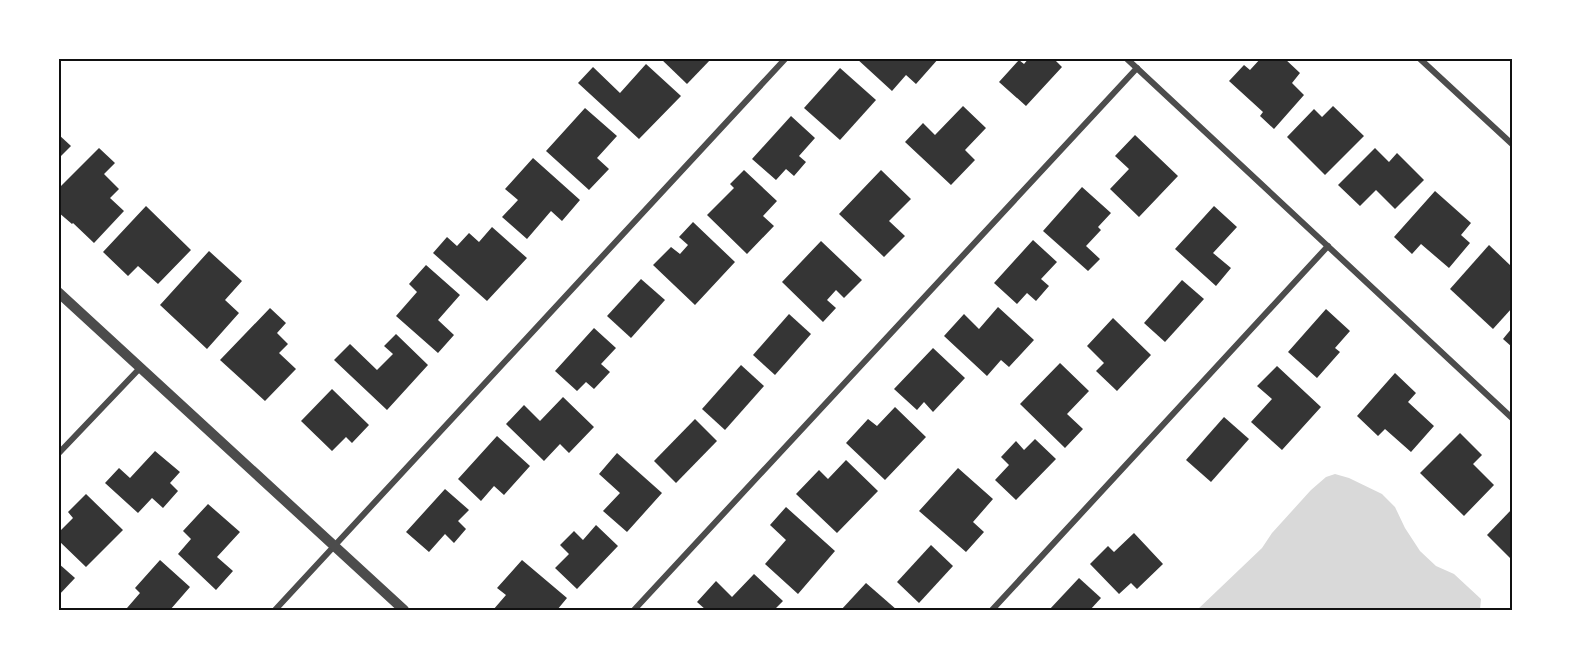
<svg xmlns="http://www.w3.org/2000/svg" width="1571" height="669" font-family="'Fira Sans Condensed',sans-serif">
  <rect width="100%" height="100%" fill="#fff"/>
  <!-- water -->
  <polygon fill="#d9d9d9" points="1335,474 1349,478 1382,494 1395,507 1405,528 1420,551 1436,566 1454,574 1481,599 1480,610 1197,610 1262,548 1272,533 1311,490 1326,477"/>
  <!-- building -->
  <g fill="#353535">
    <polygon points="660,58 712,58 687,84"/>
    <polygon points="856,58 939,58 916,84 906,75 892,91"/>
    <polygon points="1029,58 1053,58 1062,67 1026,106 999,82 1019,60 1024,64"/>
    <polygon points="1261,58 1284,58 1300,73 1292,83 1304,95 1274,129 1260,116 1263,112 1229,81 1244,65 1250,70"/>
    <polygon points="646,64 681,96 639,139 578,83 593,67 620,93"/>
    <polygon points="840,68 876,100 840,140 804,108"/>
    <polygon points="963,106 986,128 965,150 975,160 951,185 905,142 923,123 935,135"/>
    <polygon points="1333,106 1364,136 1325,175 1287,137 1314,109 1322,117"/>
    <polygon points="585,108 617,136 597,158 609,169 589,190 546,151"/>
    <polygon points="791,116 815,138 799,156 806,162 794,176 786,169 776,180 752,159"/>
    <polygon points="58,134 71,146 58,159"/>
    <polygon points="1135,135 1178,176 1139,217 1110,189 1129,169 1115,156"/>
    <polygon points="99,148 115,163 104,174 119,189 110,198 124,211 94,243 73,223 72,224 58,212 58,189"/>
    <polygon points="1375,148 1389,162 1397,153 1424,180 1395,209 1376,190 1360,206 1338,185"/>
    <polygon points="533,158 580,200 562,221 551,211 527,239 502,217 518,200 505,189"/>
    <polygon points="744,170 777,201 763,216 774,226 747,254 707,215 734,188 730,184"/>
    <polygon points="881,170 911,199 889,221 905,236 884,257 839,214"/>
    <polygon points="1082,187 1111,213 1098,227 1101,230 1086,246 1100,259 1088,271 1043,231"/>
    <polygon points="1435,191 1471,223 1461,235 1470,243 1449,268 1421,244 1412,254 1394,237"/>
    <polygon points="146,206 191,250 158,284 138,266 128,276 103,252"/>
    <polygon points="1214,206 1237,227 1213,253 1231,268 1216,286 1175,249"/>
    <polygon points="693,222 735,262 695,305 653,265 671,247 680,254 688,245 679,237"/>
    <polygon points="492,227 527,258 487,301 433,253 447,237 457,246 469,233 479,242"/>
    <polygon points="1033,240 1057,262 1041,279 1049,286 1036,301 1027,293 1017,304 994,283"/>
    <polygon points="821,241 862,280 844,298 836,290 827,300 836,308 823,322 782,282"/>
    <polygon points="1489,245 1512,267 1512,308 1493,329 1450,289"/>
    <polygon points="209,251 242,281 225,300 239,313 207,349 160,305"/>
    <polygon points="426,265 460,295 438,320 454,335 438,353 396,316 417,292 409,284"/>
    <polygon points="641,279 665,300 631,338 607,316"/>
    <polygon points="1182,280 1204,299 1165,342 1144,323"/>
    <polygon points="998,307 1034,340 1009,367 1001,360 987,376 944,336 964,314 979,329"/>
    <polygon points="270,308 286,323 277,333 288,344 279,353 296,369 265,401 220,360"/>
    <polygon points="1326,309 1350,331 1335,348 1340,352 1317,378 1288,352"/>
    <polygon points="789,314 811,334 775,375 753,355"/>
    <polygon points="1113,318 1151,355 1117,391 1096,371 1104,363 1087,346"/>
    <polygon points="594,328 616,348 601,364 610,372 594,389 586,382 577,391 555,371"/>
    <polygon points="1512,328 1512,347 1503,339"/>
    <polygon points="396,334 428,365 387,410 334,360 350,344 377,370 393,354 384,346"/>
    <polygon points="933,348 965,378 933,412 924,402 917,410 894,389"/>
    <polygon points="1060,363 1089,391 1067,414 1083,429 1065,448 1020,404"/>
    <polygon points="741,365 764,386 725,430 702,409"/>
    <polygon points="1277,366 1321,407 1282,450 1251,422 1272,399 1257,386"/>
    <polygon points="1395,373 1416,393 1408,402 1434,426 1411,452 1385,429 1378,436 1357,416"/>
    <polygon points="332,389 369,425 352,443 346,437 332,451 301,421"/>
    <polygon points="563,397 594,427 569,453 560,444 544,461 506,424 524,405 540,421"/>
    <polygon points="895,407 926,437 885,480 846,443 868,419 877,426"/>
    <polygon points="1224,417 1249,439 1211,482 1186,460"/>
    <polygon points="695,419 717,441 676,483 654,461"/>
    <polygon points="1460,433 1482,455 1473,464 1494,485 1464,516 1420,473"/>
    <polygon points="497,436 530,466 504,495 494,486 481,501 458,479"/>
    <polygon points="1035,439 1056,459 1016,500 995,480 1009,465 1001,457 1016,441 1024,450"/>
    <polygon points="155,451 180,472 170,483 178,491 163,508 152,498 138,513 105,483 119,468 130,478"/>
    <polygon points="617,453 662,493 627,532 603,511 620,493 599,474"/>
    <polygon points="846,460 878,491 837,533 796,494 819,470 828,479"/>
    <polygon points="958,468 993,499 973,522 984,532 966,552 919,511"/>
    <polygon points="445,489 469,510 458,521 466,529 454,543 445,534 429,552 406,532"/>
    <polygon points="86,494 123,530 86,567 58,540 58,533 73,518 68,512"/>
    <polygon points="208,504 240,532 217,557 233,571 216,590 178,554 191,539 183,531"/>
    <polygon points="786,507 835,551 798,594 765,564 786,540 770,525"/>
    <polygon points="1512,509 1512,560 1487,535"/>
    <polygon points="596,525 618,546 577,589 555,568 569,554 560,545 574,531 583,540"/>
    <polygon points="1134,533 1163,564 1137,589 1131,583 1119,594 1090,564 1108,546 1114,552"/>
    <polygon points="931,545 953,566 919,603 897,582"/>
    <polygon points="160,560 190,587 170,610 130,610 127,608 140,593 135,588"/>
    <polygon points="522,560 567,598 557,610 493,610 506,595 497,588"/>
    <polygon points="58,563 75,578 58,596"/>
    <polygon points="754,574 783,601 774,610 706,610 697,602 716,581 732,597"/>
    <polygon points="1079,578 1101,598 1090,610 1049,610"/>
    <polygon points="866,583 897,610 841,610"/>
  </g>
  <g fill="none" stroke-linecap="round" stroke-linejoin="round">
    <!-- minor -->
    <g stroke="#4c4c4c" stroke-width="6">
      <polyline points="1126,58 1512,418"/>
      <polyline points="1419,58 1512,144"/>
      <polyline points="58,454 140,368"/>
      <polyline points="275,610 786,58"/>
      <polyline points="634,610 1137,68"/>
      <polyline points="992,610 1328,246"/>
    </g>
    <!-- tertiary -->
    <polyline stroke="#4c4c4c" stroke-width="10" points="58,292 404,610"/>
  </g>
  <!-- border -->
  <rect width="1571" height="669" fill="none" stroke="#ffffff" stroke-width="120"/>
  <rect x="60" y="60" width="1451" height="549" fill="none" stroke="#111" stroke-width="2"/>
</svg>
